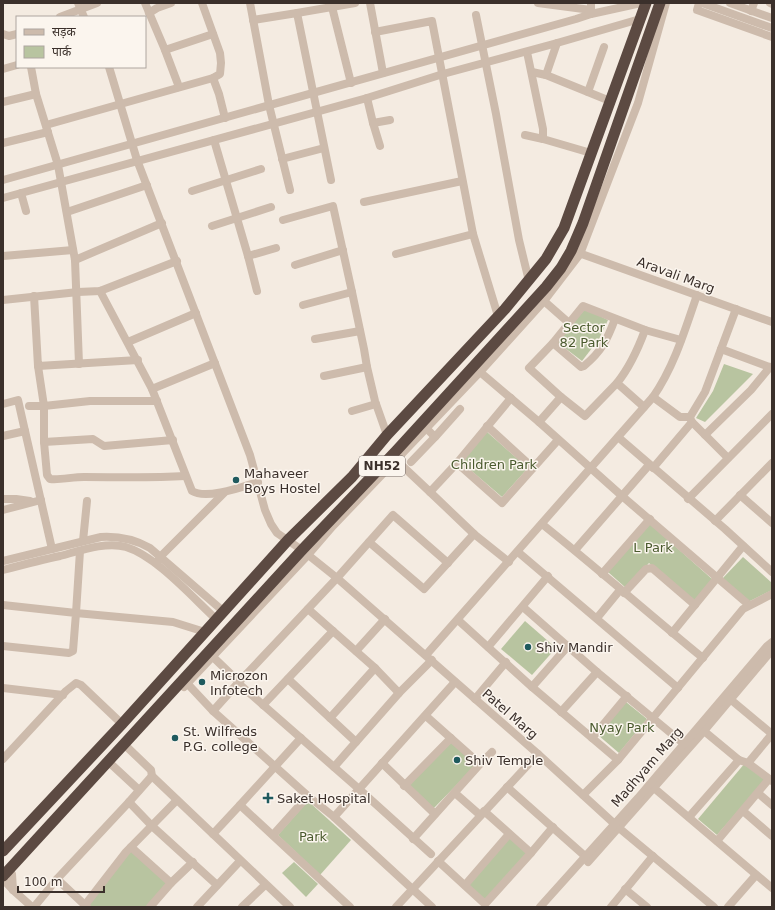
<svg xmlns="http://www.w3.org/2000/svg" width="775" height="910" font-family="'DejaVu Sans','Noto Sans Devanagari',sans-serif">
  <rect width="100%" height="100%" fill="#f4ebe1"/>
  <!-- green -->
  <g fill="#b8c4a0">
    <polygon points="585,309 608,320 599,339 582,361 557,342"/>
    <polygon points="724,364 753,374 705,422 696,418 713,391"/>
    <polygon points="486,431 528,468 502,497 460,461"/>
    <polygon points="650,524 712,579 693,602 649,563 626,588 608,572"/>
    <polygon points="743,557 772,583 772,590 748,602 722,579"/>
    <polygon points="525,621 556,648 532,675 501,649"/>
    <polygon points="626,702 647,719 619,753 598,735"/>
    <polygon points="452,742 477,764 433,809 409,785"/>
    <polygon points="745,763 766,779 717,835 698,819"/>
    <polygon points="308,801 351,840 320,875 278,835"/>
    <polygon points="509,834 531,853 485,904 465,885"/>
    <polygon points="131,847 171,883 150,907 87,907"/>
    <polygon points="294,862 318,884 306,897 282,873"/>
  </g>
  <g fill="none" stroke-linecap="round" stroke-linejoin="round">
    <!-- minor -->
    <g stroke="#cdbbac" stroke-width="8">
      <polyline points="78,3 84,17"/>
      <polyline points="145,3 165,50 213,34"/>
      <polyline points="250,3 269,105 290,190"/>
      <polyline points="331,3 351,83"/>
      <polyline points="370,3 383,73"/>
      <polyline points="538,3 591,10"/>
      <polyline points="699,3 697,10 772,37"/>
      <polyline points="702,3 772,28"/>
      <polyline points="730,3 772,18"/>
      <polyline points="770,3 772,4"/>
      <polyline points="751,11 754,3"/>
      <polyline points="149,13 157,8 171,3"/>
      <polyline points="297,13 355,3"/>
      <polyline points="591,14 641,3"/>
      <polyline points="476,15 496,114 519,240 529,281"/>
      <polyline points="60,17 97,3"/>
      <polyline points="253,20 297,13 331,180"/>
      <polyline points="375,32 432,21 473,234 498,316"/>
      <polyline points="3,34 9,36 17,34"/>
      <polyline points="557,43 640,19"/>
      <polyline points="165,50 179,87"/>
      <polyline points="527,52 543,129 543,139 591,153"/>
      <polyline points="31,67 36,94 58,165 75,260 79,364"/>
      <polyline points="109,67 137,160 250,455 265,510 271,524 277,533 302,550 337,578 538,754 619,828 714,907"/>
      <polyline points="3,69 17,65"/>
      <polyline points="532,72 546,75 610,101"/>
      <polyline points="213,78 219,94 225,118"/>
      <polyline points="588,92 604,47"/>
      <polyline points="367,98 373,123 390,120"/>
      <polyline points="3,102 36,94"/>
      <polyline points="373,123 380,146"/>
      <polyline points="46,125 213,78 220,74 221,63 220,53 202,3"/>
      <polyline points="525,135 543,139"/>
      <polyline points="214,140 248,256 276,248"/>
      <polyline points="3,143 48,132"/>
      <polyline points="282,159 324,148"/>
      <polyline points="3,180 576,19 591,14 591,3"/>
      <polyline points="192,191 261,169"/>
      <polyline points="21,193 26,211"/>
      <polyline points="3,198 367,98 443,74 557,43 546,75"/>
      <polyline points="364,202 462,181"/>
      <polyline points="67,212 147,185"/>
      <polyline points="283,220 333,206 352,292 364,349 367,367 375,401 387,435"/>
      <polyline points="212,226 271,207"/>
      <polyline points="576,252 772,322"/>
      <polyline points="396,254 473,234"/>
      <polyline points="3,256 73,250"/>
      <polyline points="248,256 257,291"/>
      <polyline points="75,260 162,223"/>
      <polyline points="295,265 343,250"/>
      <path d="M100,291L152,389L192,491C206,500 242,487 258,482"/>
      <polyline points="34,296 38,366 138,360"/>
      <polyline points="3,300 78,292 100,291 177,261"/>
      <polyline points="544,301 569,323"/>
      <polyline points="303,305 352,292"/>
      <polyline points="315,339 360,331"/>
      <polyline points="128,342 196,313"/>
      <path d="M553,343L581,367L584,366C602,351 607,340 615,319"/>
      <polyline points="721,349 772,368"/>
      <polyline points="38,366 44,406 90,401 157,401"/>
      <polyline points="480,372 539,422"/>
      <polyline points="324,376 367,367"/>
      <polyline points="152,389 215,363"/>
      <polyline points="561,397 529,368 553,343 583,306 645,330 681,340"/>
      <polyline points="653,397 680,417 690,417 705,392 736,309"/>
      <polyline points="3,404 18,400 25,431 3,436"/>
      <path d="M29,406H44V442L47,475L50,479C61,480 72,477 84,477C118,477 151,478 185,476"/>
      <path d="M644,407L617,383C630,367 638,349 645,330"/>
      <polyline points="352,411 376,404"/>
      <polyline points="690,418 692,422 728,458"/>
      <polyline points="487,426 533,468"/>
      <polyline points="426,428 435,437 460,409"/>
      <polyline points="25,431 52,549"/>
      <polyline points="705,435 751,390 770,367"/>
      <polyline points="618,437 725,529 772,572"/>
      <polyline points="44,442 93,439 104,446 173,440"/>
      <polyline points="396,460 430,492 457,463 511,398"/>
      <polyline points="411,462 435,437"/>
      <polyline points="457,463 502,503 558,440"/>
      <polyline points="649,465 622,496 749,605"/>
      <polyline points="653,468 692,422"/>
      <polyline points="430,492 474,534 509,562"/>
      <polyline points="740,495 772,523"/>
      <polyline points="3,499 16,499 30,501"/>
      <polyline points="688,499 772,414"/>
      <polyline points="3,510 41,500"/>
      <polyline points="715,521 772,463"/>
      <path d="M542,524C597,568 649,614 703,658"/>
      <polyline points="83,541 87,501"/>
      <polyline points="369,542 424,589 474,534"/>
      <polyline points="575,550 622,496 539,422 561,397 585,416 617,383"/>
      <polyline points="80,551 76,613 173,622 205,632"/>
      <polyline points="518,552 678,688"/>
      <path d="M3,561L101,537C119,536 134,539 150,548L223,611"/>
      <polyline points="158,561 160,557 224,493"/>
      <path d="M3,570C22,565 41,560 60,556C79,551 106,541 126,547C156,556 192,597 216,619"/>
      <polyline points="602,574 650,519"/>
      <polyline points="624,593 646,569 652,568 695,605"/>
      <polyline points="3,605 76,613 73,651 69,653 3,646"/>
      <polyline points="523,607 597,672 684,744"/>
      <polyline points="308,609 375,668 399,693"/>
      <polyline points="597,618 620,590"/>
      <polyline points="458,620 532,687 618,760"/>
      <polyline points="672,633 743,546"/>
      <polyline points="488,647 548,576"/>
      <polyline points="356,651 385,619"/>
      <path d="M426,655L653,397C674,367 685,330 697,295"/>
      <polyline points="212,656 239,682"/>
      <polyline points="288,679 356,742"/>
      <polyline points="184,680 213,711 308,796 334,817 432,907"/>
      <polyline points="238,683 359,789 431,854"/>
      <polyline points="184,687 308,555 333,526 480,372 544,301 580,254 638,103 666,3"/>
      <polyline points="532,687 568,646"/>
      <polyline points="3,688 63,695"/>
      <polyline points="475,699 506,662"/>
      <polyline points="730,699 772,734"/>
      <polyline points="263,705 333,631"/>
      <polyline points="213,711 239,682 337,578 393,515 448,563"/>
      <polyline points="561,712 597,672"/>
      <polyline points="330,718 375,668"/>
      <polyline points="704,731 739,760 748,763 772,781"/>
      <polyline points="592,738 627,696"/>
      <polyline points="128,748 151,770 152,776 213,834 240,805 350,907"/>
      <polyline points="3,759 66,691 76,683 81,685 122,724"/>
      <polyline points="382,763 435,814"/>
      <polyline points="748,763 772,734"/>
      <polyline points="480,764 492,752"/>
      <polyline points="112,765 139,790"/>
      <polyline points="334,767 399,693 432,660"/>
      <polyline points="404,786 451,738"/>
      <polyline points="507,787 586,857"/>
      <polyline points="654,788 772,888"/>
      <polyline points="455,793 480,815"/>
      <polyline points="758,793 772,805"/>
      <polyline points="583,795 618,760 743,609 772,594"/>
      <polyline points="129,802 152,826 217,885"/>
      <polyline points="240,805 301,738"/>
      <polyline points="743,811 772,836"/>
      <polyline points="334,817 455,682"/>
      <polyline points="689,817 739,760"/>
      <polyline points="213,834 290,907"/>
      <polyline points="273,835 308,796"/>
      <polyline points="413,839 480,764 426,716"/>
      <polyline points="717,841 769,779"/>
      <polyline points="131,847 171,883"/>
      <polyline points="531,853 553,827"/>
      <polyline points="438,861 485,904 531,853 484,811"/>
      <polyline points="588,862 704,731 772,650"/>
      <polyline points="9,869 12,874 13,890"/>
      <polyline points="3,879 13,890 32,907"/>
      <polyline points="57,879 87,907"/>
      <polyline points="465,885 509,834"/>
      <polyline points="625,889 647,907"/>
      <polyline points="85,905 126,852 177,800"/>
      <polyline points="34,907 57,879 129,802 152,776"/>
      <polyline points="150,907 171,883 193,862"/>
      <polyline points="197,907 240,861"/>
      <polyline points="242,907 265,885"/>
      <polyline points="396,907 538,754"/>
      <polyline points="540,907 638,798 767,646 772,642"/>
      <polyline points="611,907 653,856"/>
      <polyline points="728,907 756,875"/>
    </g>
    <!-- highway -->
    <g stroke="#5c4a42" stroke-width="11">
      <polyline points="3,851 122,724 288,540 352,477 387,435 505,309 546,259 564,228 646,3"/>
      <polyline points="3,876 302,550 397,450 546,287 561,268 571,251 583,223 660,3"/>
    </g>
  </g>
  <!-- markers -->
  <g fill="#1f5a5e" stroke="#fbf5ee" stroke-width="1.5">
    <circle cx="236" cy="480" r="4"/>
    <circle cx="528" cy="647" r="4"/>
    <circle cx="202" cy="682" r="4"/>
    <circle cx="175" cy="738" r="4"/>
    <circle cx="457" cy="760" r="4"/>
    <path d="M266 792h4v4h4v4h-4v4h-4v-4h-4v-4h4z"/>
  </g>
  <g text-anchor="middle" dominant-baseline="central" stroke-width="3" stroke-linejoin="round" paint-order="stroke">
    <!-- shield labels -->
    <rect fill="#fbf5ee" stroke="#756b66" stroke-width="1" x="359" y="456" width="46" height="20" rx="3"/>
    <g font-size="12" font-weight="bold" fill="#3b302b">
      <text x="382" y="466">NH52</text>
    </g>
    <!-- street labels -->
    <g font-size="13" fill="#3b302b" stroke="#fbf5ee">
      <text transform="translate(676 275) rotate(20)">Aravali Marg</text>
      <text transform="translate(510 714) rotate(41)">Patel Marg</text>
      <text transform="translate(647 767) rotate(-49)">Madhyam Marg</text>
    </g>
    <!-- park labels -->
    <g font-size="13" fill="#4a5a2e" stroke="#fbf5ee">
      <text x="584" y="327">Sector<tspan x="584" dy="15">82 Park</tspan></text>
      <text x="494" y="464">Children Park</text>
      <text x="653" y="547">L Park</text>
      <text x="622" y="727">Nyay Park</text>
      <text x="313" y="836">Park</text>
    </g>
    <!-- poi labels -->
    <g font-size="13" fill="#3b302b" stroke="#fbf5ee" text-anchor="start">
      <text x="244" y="473">Mahaveer<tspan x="244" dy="15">Boys Hostel</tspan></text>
      <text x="536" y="647">Shiv Mandir</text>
      <text x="210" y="675">Microzon<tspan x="210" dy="15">Infotech</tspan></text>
      <text x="183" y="731">St. Wilfreds<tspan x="183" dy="15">P.G. college</tspan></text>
      <text x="465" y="760">Shiv Temple</text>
      <text x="277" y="798">Saket Hospital</text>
    </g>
  </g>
  <!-- border -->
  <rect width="775" height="910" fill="none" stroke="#3b302b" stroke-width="8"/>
  <!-- legend -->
  <rect x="16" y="16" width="130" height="52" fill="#fbf5ee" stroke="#aea6a0"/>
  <rect x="24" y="29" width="20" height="6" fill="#cdbbac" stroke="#aea6a0"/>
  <text x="52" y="36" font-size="12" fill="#3b302b">सड़क</text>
  <rect x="24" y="46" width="20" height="12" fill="#b8c4a0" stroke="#aea6a0"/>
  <text x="52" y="56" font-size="12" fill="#3b302b">पार्क</text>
  <!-- scale -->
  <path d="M18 886v6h86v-6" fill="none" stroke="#3b302b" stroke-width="2"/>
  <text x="24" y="886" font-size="12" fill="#3b302b" stroke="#fbf5ee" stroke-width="3" paint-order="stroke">100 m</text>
</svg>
